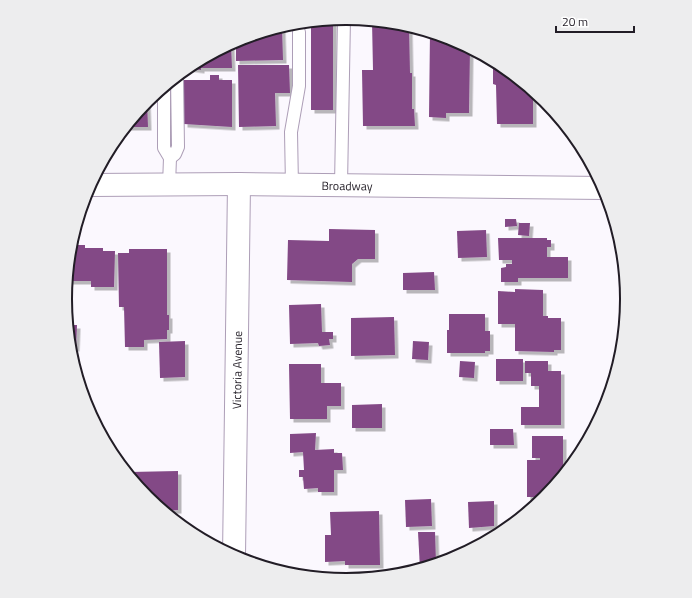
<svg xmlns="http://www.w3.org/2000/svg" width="692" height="598" font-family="'Titillium Web',sans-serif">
  <defs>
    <filter id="shadow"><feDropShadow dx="3.5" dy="3.5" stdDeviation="0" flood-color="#0004"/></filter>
  </defs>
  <rect width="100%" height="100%" fill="#fbf8fe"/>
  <!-- building -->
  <g fill="#834886" filter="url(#shadow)">
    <polygon points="333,19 333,110 311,110 311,21"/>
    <polygon points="372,21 409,26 410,73 412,73 412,109 414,109 415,126 363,126 362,70 373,70"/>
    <polygon points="279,27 282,27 283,60 236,61 236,41"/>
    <polygon points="430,32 454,39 461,44 461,48 470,48 469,113 446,113 446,118 429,117"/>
    <polygon points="231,44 232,68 201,68 201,70 187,68"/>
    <polygon points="493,60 502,65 533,91 533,124 497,124 496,85 493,84"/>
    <polygon points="238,65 289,65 290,93 275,93 276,126 239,127"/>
    <polygon points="210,75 219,75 219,80 232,80 232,127 184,124 184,80 210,80"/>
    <polygon points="147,100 148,127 125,127"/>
    <polygon points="505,219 516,219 517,226 505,227"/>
    <polygon points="519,223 530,223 529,236 518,235"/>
    <polygon points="329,229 375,230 375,259 358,259 352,264 352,282 287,280 288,240 329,241"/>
    <polygon points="486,230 487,257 458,258 457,231"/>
    <polygon points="498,238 547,238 547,240 551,240 551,247 547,247 547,257 568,257 568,278 518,278 518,282 501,282 501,268 506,267 506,264 512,264 512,260 499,260"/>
    <polygon points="76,245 85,245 85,248 103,248 103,251 115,251 114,287 91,287 91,281 67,281 70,248 76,248"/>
    <polygon points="129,249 167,249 167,315 169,315 169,330 167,330 167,339 144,340 144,347 125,347 124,307 119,307 118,253 129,253"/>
    <polygon points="434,272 435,290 403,290 403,273"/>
    <polygon points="515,289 543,290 543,316 548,316 548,318 561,318 561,350 554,350 554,352 515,351 515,324 498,324 498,291 515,292"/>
    <polygon points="321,304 322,332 333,332 333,339 329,339 330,345 319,346 318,343 290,344 289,305"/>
    <polygon points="449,314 485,314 485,331 490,331 490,351 485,351 485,353 447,353 447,330 449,330"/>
    <polygon points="394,317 395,355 351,356 351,318"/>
    <polygon points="68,325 77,325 76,348 70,348"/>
    <polygon points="185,341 185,377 160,378 159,342"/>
    <polygon points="413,341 429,342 428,360 412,359"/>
    <rect x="496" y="359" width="27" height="22"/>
    <polygon points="460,361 475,362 474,378 459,377"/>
    <polygon points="525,361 548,361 548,371 561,371 561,425 521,425 521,407 539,407 539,386 531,386 531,373 525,373"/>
    <polygon points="289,364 321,364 321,383 341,383 341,406 327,406 327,419 290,419"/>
    <polygon points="382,404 382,428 352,428 352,405"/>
    <polygon points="490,429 513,429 514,445 490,445"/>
    <polygon points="316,433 315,450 334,449 334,453 342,453 343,470 334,470 334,492 318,492 318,488 304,489 303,477 299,477 299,470 304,470 303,452 290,453 290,434"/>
    <polygon points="532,436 563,436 563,476 545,497 527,497 527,460 540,460 540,458 532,458"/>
    <polygon points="178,471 178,510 163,511 147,498 130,477 130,472"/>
    <polygon points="431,499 432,526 406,527 405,500"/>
    <polygon points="494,501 494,526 469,528 468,502"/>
    <polygon points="379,511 380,565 345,565 345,561 325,562 325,535 331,535 330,512"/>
    <polygon points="516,514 525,514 516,521"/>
    <polygon points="170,516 178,516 179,523"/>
    <polygon points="516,521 514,523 506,529 506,522"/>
    <polygon points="418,532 435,532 436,564 420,569"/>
    <polygon points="483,536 496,536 483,543"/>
  </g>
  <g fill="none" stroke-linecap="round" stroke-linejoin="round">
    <defs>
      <g id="service">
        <polyline points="164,87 164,148 170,158 169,185"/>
        <polyline points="170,158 175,154 178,147 177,76"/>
        <polyline points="341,185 344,18"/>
        <polyline points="292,186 291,132 299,86 299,32"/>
      </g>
      <g id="tertiary">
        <path id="s1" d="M90,185L239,184L604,188"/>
        <path id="s2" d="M234,556L239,184"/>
      </g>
    </defs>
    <!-- service casing -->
    <use href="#service" stroke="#ad9eb7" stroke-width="14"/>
    <!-- tertiary casing -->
    <use href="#tertiary" stroke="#ad9eb7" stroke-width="24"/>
    <!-- service -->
    <use href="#service" stroke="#fff" stroke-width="12"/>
    <!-- tertiary -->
    <use href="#tertiary" stroke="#fff" stroke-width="22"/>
  </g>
  <g text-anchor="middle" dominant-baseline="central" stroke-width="4" stroke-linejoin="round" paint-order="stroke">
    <!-- street labels -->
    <g font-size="12" fill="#221d26" stroke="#fff">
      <text stroke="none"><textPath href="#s1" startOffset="257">Broadway</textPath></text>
      <text stroke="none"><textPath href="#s2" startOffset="186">Victoria Avenue</textPath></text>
    </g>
  </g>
  <!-- crop -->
  <path d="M0 0H692V598H0ZM72 299a274 274 0 1 1 548 0a274 274 0 1 1-548 0Z" fill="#ededee" fill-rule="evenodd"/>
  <path fill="none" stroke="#221d26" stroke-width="2" d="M72 299a274 274 0 1 1 548 0a274 274 0 1 1-548 0Z"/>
  <!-- scale -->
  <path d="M556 26v6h78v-6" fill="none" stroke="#221d26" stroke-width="2"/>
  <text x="562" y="26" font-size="12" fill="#221d26" stroke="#ffffff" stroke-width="3" paint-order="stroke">20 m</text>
</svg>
